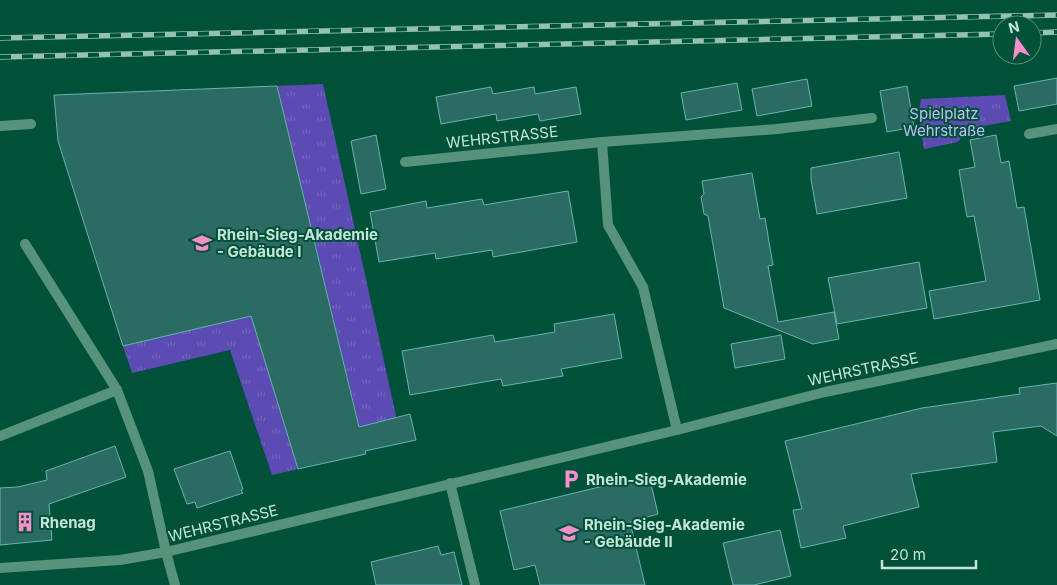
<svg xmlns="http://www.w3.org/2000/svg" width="1057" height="585" font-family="Inter,sans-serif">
  <defs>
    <pattern id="grass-tufts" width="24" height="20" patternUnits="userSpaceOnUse" patternTransform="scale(1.25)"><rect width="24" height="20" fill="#5b4bb2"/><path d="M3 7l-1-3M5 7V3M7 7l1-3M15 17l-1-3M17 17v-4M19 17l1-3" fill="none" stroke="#7165bc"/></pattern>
  </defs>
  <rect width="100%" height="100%" fill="#00513a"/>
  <!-- grass -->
  <g fill="url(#grass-tufts)">
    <polygon points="323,84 402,443 365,450 277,86"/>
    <polygon points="1005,95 1011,121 967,129 958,142 924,149 918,116 921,99"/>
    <polygon points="251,316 298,469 272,475 230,350 132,373 123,346"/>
  </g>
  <!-- building -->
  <g fill="#2b6b64" stroke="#65b5ac">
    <polygon points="1057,78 1057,104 1019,111 1014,86"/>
    <polygon points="807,79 812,106 757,116 752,89"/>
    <polygon points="737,83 742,110 686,120 681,93"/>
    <polygon points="277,86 359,427 410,414 416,440 365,451 366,454 298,469 251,316 123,346 58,141 54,95"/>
    <polygon points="907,86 914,127 887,132 880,91"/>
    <polygon points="491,87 493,94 534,87 535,94 576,87 581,114 540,121 538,114 497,121 496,114 441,124 436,97"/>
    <polygon points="376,135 386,189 361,194 351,141"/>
    <polygon points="996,135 1001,163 1009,161 1017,208 1024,207 1040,300 934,319 929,291 986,281 974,216 967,217 959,170 975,167 970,140"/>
    <polygon points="899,152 907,198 817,214 811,179 811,168"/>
    <polygon points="752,173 760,219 765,218 773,265 768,266 778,322 834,312 839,339 813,344 724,308 708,216 704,214 701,197 704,194 702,181"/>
    <polygon points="568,191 577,242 493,257 492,250 436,259 435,253 379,262 370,212 426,201 427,208 482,199 484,205"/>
    <polygon points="919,262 927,308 837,324 828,278"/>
    <polygon points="614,314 622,358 561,369 563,376 503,386 501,379 410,395 402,351 493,335 495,342 555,332 554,324"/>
    <polygon points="781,335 785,359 735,368 731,344"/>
    <polygon points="1057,383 1057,436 1041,426 993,432 997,462 911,474 919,507 843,526 846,538 801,548 793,510 802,509 785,441 922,408 1020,394 1019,388"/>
    <polygon points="115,446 126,477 49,504 52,540 0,545 0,488 18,487 47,480 46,471"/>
    <polygon points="230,451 243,489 241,490 243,493 197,508 195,502 187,504 174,469"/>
    <polygon points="649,475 658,514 630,522 645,585 540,585 535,565 514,570 500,511"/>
    <polygon points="780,530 791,576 754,585 733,585 723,543"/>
    <polygon points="438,546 441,555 454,552 462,585 376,585 371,562"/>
  </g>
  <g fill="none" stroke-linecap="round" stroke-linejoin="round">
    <!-- lane -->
    <g stroke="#57937b" stroke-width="10">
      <polyline points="0,126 31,124"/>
      <polyline points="1029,134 1057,129"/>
      <polyline points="602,142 608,225 643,287 677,430"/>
      <polyline points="405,162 602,142 777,129 872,118"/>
      <polyline points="25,244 117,390"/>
      <polyline points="0,436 117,390 148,471 166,552"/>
    </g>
    <!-- street -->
    <g stroke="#57937b" stroke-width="10">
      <polyline points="450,483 475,585"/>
      <polyline points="166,552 175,585"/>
      <polyline points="0,568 120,560 166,552 677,430 825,392 1057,344"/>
    </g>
    <defs>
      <g id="rail">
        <polyline points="1032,33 1057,32"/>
        <polyline points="0,38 1057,15"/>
        <polyline points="0,57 1002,34"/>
      </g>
    </defs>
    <!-- rail casing -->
    <use href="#rail" stroke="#94c1b0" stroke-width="5.5"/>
    <!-- rail -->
    <use href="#rail" stroke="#00513a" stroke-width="4" stroke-dasharray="11" stroke-linecap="butt"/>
  </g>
  <!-- icons -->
  <defs>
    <symbol id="school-bare" viewBox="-9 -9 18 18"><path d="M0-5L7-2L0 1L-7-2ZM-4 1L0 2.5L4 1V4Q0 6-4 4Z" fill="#f98fca" stroke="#00513a" stroke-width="2.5" paint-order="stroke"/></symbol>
    <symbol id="parking-bare" viewBox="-9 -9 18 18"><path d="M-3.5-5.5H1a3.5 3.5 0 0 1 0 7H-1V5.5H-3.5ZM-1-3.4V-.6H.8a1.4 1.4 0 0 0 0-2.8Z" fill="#f98fca" stroke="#00513a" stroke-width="2.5" paint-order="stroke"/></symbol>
    <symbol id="building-bare" viewBox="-9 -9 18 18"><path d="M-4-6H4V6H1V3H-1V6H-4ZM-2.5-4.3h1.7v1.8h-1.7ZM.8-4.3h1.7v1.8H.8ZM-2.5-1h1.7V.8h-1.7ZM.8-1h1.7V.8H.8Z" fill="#f98fca" stroke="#00513a" stroke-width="2.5" paint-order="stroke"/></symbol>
  </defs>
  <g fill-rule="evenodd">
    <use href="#school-bare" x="188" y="229" width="28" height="28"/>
    <use href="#parking-bare" x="557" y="465" width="28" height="28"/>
    <use href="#building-bare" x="11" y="508" width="28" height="28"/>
    <use href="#school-bare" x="555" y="519" width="28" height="28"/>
  </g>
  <g text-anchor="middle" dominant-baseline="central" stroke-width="4" stroke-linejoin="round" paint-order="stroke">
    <!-- park labels -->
    <g font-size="15" fill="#c1bef6" stroke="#00513a">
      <text x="944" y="113">Spielplatz<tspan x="944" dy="17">Wehrstraße</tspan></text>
    </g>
    <!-- street labels -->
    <g font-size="15" fill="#c5e6d7" stroke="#00513a">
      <text transform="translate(502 137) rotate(-6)">WEHRSTRASSE</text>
      <text transform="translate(863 369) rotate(-12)">WEHRSTRASSE</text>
      <text transform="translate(223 523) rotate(-14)">WEHRSTRASSE</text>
    </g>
    <!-- poi labels -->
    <g font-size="15" font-weight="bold" fill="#c5e6d7" stroke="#00513a" text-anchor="start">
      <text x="217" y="234">Rhein-Sieg-Akademie<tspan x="217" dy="17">- Gebäude I</tspan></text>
      <text x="586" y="479">Rhein-Sieg-Akademie</text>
      <text x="40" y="522">Rhenag</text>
      <text x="584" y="524">Rhein-Sieg-Akademie<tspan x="584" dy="17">- Gebäude II</tspan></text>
    </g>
  </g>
  <!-- north arrow -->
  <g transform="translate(1017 40) rotate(346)"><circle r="24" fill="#00513a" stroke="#4f8d79"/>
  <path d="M0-4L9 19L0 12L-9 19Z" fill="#f98fca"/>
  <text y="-8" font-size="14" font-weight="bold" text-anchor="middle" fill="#c5e6d7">N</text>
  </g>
  <!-- scale -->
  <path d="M882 560v8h94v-8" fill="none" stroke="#c5e6d7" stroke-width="2.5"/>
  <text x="890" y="560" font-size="15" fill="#c5e6d7" stroke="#00513a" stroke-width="4" paint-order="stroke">20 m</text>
</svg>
